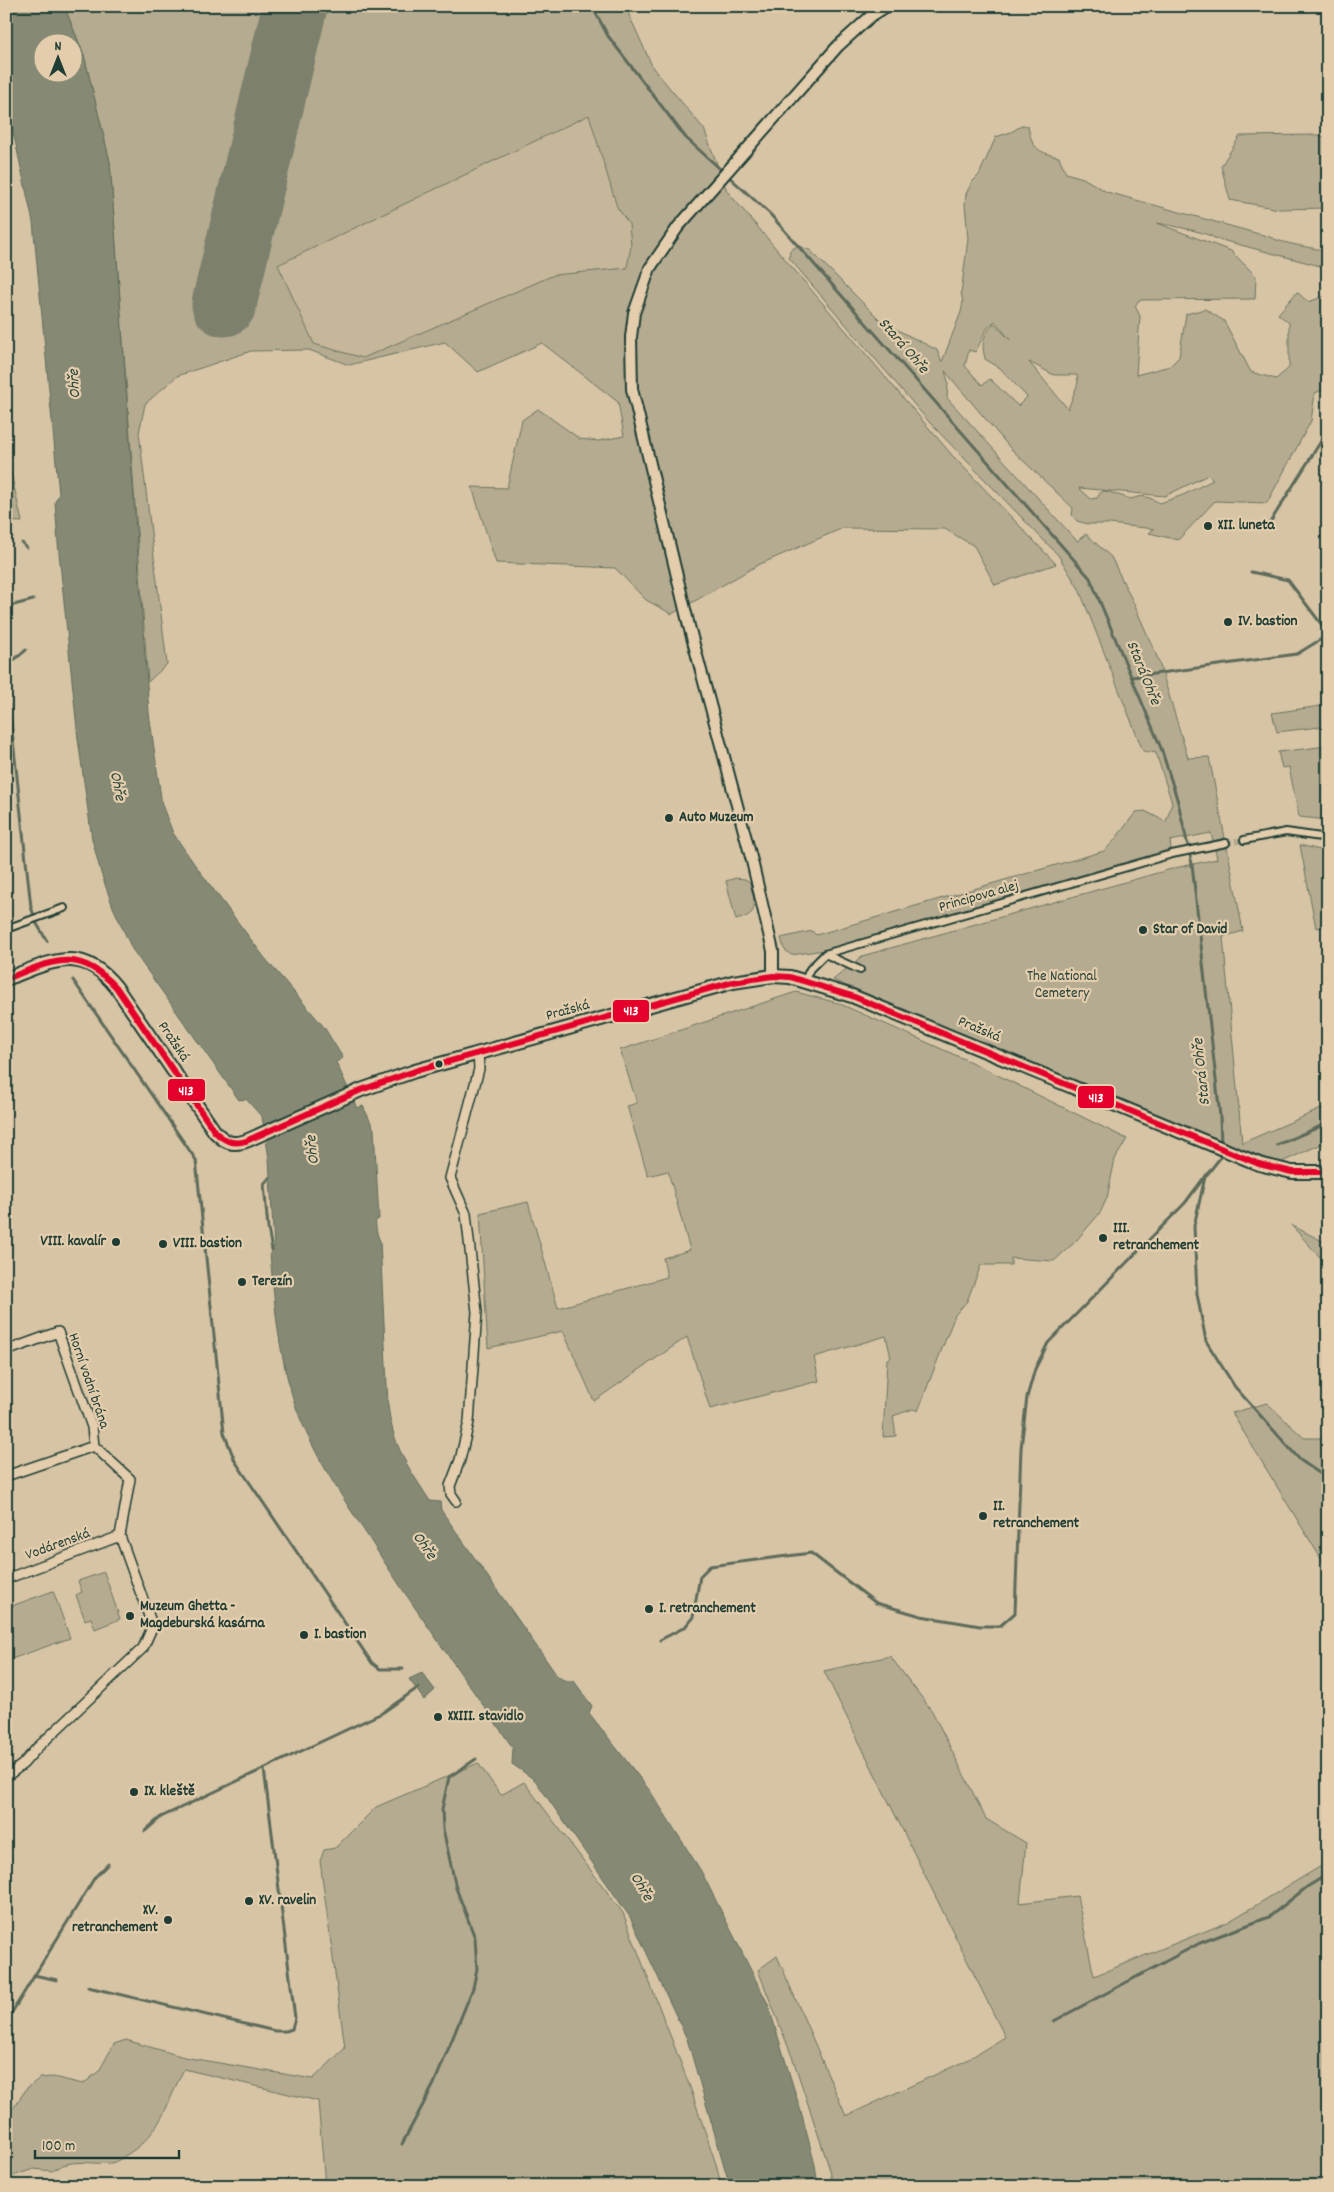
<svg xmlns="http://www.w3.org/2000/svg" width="1334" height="2192" font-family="Dekko,sans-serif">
  <rect width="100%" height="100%" fill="#d7c4a5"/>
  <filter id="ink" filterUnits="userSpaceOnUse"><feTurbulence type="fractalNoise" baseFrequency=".02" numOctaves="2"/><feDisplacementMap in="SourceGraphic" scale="10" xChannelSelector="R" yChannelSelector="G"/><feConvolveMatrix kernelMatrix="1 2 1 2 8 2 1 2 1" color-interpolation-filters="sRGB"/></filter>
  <g filter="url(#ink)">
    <!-- built -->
    <polygon fill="#c6b79a" points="589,115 617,207 629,224 631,246 627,268 554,275 363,358 314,344 278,265"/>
    <!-- green -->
    <g fill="#b5ab90" stroke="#6a7462" fill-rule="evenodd">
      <path d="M64,6H625L653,68L704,129L727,191L951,454L1056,564L995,585L974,546L945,529L843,528L758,565L672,614L646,600L615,568L496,563L472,487L507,488L522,420L538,409L580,439L598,441L624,436L618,402L542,343L478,372L445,342L349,365L309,350L251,351L177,376L145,404L139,433L167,664L148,682L110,162L84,55ZM589,115L617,207L629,224L631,246L627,268L554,275L363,358L314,344L278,265Z"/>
      <path d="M1023,125L1028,126C1032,148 1037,152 1059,157L1066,173L1083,178L1107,192L1270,237C1280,243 1313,248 1328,251V267H1324L1214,238C1207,232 1168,225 1157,223L1231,251L1256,276L1255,299L1139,300L1135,306L1140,316L1136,375L1170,366L1179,357L1186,314L1205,309L1224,321L1251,372L1276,379L1289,368V323L1278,314L1297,292L1308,302L1328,295V388L1315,393L1311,421L1267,503L1215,501L1178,540L1149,533L1154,529L1110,524H1088L1077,521L1072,515L1073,508L1010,448L945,371L948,381L947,398L1077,541L1086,534L1111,557L1133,602L1158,659L1188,758L1209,757L1225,838L1213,841L1211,833L1170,841L1171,849L824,950L791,955L784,949L781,938L812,931L816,935L1104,851L1113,842L1136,812L1145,811L1166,822L1172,803L1156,753L1143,751L1079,589L1058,555L930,423L789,258L790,250L798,246L810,250L882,322L937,350L942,362L961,312L963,302L961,293L968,239L965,204L966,194L972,182L979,175L996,137L1011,132ZM995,321L1010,340L994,323C983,337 981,341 985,359L1000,368L1027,397L1018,406L990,379L982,385L965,366L969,350L975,352C983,340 983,329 995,321ZM1029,362L1054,375H1077L1078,383L1068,409ZM1208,475L1213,480L1183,495L1160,503C1148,497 1144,494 1131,499L1106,491L1101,492L1097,498L1091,499L1079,488L1165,496Z"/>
      <polygon points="1319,135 1328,138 1328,208 1279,209 1230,200 1221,166 1240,136"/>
      <polygon points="6,387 10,468 22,522 6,521"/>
      <polygon points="1328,705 1328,726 1277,732 1272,713"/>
      <polygon points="1328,746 1328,820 1299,817 1289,767 1282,768 1278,752"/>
      <polygon points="1300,845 1328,852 1328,927 1316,928"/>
      <polygon points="1227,847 1243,931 1223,937 1242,1143 1328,1106 1328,1141 1280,1163 1236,1148 833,980 862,956 1175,868 1217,859 1215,849"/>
      <path d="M736,878C740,879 744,878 747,880C751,883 751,887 752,891C757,909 755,915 736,920L726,881Z"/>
      <polygon points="796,992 838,1003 971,1062 1127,1139 1115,1159 1107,1198 1100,1213 1075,1242 1054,1261 1011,1258 1011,1265 981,1265 967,1301 955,1315 918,1411 913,1409 893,1416 896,1436 883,1437 887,1359 891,1358 886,1336 814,1357 819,1381 710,1409 687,1337 594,1401 563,1331 488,1348 480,1213 528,1202 558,1308 667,1277 663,1258 690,1250 668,1171 648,1176 627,1106 637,1103 620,1050"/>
      <polygon points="1291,1225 1328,1244 1328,1266"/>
      <polygon points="1267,1403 1304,1438 1328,1438 1328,1570 1232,1413"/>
      <polygon points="104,1572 120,1619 95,1629 91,1618 85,1620 76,1595 82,1592 78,1581"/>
      <polygon points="53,1591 70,1638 6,1661 6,1608"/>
      <polygon points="890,1656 932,1711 986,1819 1026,1843 1020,1903 1077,1896 1094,1976 1228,1922 1328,1862 1328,2186 833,2186 830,2170 793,2059 758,1970 777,1956 846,2116 967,2060 1005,2037 824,1671"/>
      <path d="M478,1763L501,1795L524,1782L623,1913L690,2087L717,2167L721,2186H325L318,2101L184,2069C167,2102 162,2133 128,2154C123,2157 117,2162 111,2163C90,2165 71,2157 52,2171L34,2169L6,2178V2119L27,2088L40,2078L53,2077L83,2084L99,2071L114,2044L126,2040L184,2057L313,2079L345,2048L320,1861L324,1850L335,1848L376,1807Z"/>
    </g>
    <!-- water -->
    <g fill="#868a74" stroke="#5d6b5a" fill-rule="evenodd">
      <path d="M6,6H64L84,55L110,162L149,713L162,805L173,833L195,865L264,957L324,1027L343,1058L336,1062L357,1108L363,1106L374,1129L379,1219L376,1220C375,1226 377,1235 380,1241L388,1406C394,1449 407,1465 430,1501L440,1502L441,1510L558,1677L564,1680L574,1681L592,1706L589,1713L650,1791L701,1871L768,2004L802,2115L815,2165L818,2186H730L687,2039L630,1917L535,1780L512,1764L513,1748C464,1677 413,1608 367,1535C336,1487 303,1440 289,1384C277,1341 274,1297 270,1253L274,1247L269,1158L262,1117L246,1099L239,1100L132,949L113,907L101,873L92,839L78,739L58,543L55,502L59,494L33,222L12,127L6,110ZM42,42H72V72H42Z"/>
      <polygon points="422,1673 435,1690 424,1700 409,1679"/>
    </g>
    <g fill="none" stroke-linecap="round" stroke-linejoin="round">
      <!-- stream -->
      <g stroke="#5d6b5a" stroke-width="3">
        <polyline points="592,6 608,36 686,138 770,214 1090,578 1161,748 1178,802 1192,864 1220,1116 1221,1146"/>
        <polyline points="1269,524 1328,430"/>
        <polyline points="22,543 27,548"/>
        <polyline points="1251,572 1288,580 1328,633"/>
        <polyline points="6,607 33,600"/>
        <polyline points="6,673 9,664 26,650"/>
        <polyline points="6,675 31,907 37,924 47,941"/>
        <polyline points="1132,677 1297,654 1328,635"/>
        <polyline points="73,980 196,1160 224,1433 235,1461 372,1663 380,1669 403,1669"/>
        <polyline points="1277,1145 1328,1123"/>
        <polyline points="1220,1152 1220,1158 1205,1177 1194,1226 1197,1294 1206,1341 1235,1387 1300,1460 1328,1479"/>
        <polyline points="270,1177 264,1184 268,1228 272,1250"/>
        <polyline points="660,1640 685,1627 693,1617 700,1576 710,1566 811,1553 876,1603 921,1616 980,1626 1000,1626 1015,1613 1021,1448 1027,1397 1035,1369 1048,1343 1185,1203 1203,1179"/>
        <polyline points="145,1831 161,1817 382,1713 419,1687"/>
        <polyline points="34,1975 57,1980"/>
        <polyline points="88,1987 275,2031 286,2031 292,2029 295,2018 264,1769"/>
        <polyline points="1054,2021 1200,1943 1269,1917 1307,1887 1328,1874"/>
        <polyline points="6,2022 95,1877 108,1864"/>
        <polyline points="402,2144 434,2084 473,1988 477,1969 475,1938 456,1888 443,1829 442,1809 449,1777 476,1759"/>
      </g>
      <!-- runway -->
      <polyline stroke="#7b806c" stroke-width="65" points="224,304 295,6"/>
      <!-- pedestrian-tunnel -->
      <polyline stroke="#b2a98e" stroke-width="6" stroke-dasharray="6 3" stroke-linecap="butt" points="1226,843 1244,840"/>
      <defs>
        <g id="pedestrian">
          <polyline points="1244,840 1286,832 1328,838"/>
          <polyline points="6,929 64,908"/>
          <polyline points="825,954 860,970"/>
          <polyline points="805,980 810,969 825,954 1172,854 1226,843"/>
        </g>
        <g id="minor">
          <polyline points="6,1351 58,1332 92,1427 94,1446 130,1479 120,1536 150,1619 151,1630 143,1648 37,1748 23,1764 6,1777"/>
          <polyline points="6,1476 94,1446"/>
          <polyline points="456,1501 451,1494 450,1486 460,1460 469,1422 477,1312 466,1214 450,1178 479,1069 478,1052"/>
          <polyline points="6,1579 120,1536"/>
        </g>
        <polyline id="tertiary" points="773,976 773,951 752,861 689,626 632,389 631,337 634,313 650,268 678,227 838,46 871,16 887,6"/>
        <path id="secondary" d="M6,979C51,962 81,943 116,987L215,1132C225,1142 232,1146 246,1141L361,1090L415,1071L733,982L773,976L790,977L852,996L1259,1164L1292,1172H1328"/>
      </defs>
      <!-- pedestrian casing -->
      <use href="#pedestrian" stroke="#1f3d34" stroke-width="10"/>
      <!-- minor casing -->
      <use href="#minor" stroke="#1f3d34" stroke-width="12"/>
      <!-- tertiary casing -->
      <use href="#tertiary" stroke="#1f3d34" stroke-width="14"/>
      <!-- secondary casing -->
      <use href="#secondary" stroke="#1f3d34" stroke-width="16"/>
      <!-- pedestrian -->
      <use href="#pedestrian" stroke="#e3cdac" stroke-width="6"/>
      <!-- minor -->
      <use href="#minor" stroke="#e3cdac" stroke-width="9"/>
      <!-- tertiary -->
      <use href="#tertiary" stroke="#e3cdac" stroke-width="10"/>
      <!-- secondary -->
      <use href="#secondary" stroke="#e3cdac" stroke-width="12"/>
      <defs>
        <path id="bus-1" d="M6,979C53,961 77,946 116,987L215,1132C225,1141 233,1145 246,1141L361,1090L415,1071L733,982L773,976L790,977L852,996L1259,1164L1292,1172H1328"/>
      </defs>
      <!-- bus-1 casing -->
      <use href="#bus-1" stroke="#e3cdac" stroke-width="10"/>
      <!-- bus-1 -->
      <use href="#bus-1" stroke="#e4002b" stroke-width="6"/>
    </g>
  </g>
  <!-- markers -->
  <g fill="#1f3d34" stroke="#e3cdac" stroke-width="2">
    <circle cx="1208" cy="526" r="5"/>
    <circle cx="1228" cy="622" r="5"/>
    <circle cx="669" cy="818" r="5"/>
    <circle cx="1143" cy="930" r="5"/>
    <circle cx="439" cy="1064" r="4.5"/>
    <circle cx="1103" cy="1238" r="5"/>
    <circle cx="116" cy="1242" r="5"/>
    <circle cx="163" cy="1244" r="5"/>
    <circle cx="242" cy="1282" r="5"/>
    <circle cx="983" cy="1516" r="5"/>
    <circle cx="649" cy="1609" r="5"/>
    <circle cx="130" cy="1616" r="5"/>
    <circle cx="304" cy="1635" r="5"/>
    <circle cx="438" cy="1717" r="5"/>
    <circle cx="134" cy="1792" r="5"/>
    <circle cx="249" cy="1901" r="5"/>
    <circle cx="168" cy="1920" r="5"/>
  </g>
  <g text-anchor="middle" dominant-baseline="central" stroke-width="4.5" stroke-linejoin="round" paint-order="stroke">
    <!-- poi labels -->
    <g font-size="15" font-weight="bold" fill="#1f3d34" stroke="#e3cdac" text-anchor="start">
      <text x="1218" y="526">XII. luneta</text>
      <text x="1238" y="622">IV. bastion</text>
      <text x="679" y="818">Auto Muzeum</text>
      <text x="1153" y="930">Star of David</text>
      <text x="1113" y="1229">III.<tspan x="1113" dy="17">retranchement</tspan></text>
      <text x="106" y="1242" text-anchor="end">VIII. kavalír</text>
      <text x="173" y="1244">VIII. bastion</text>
      <text x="252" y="1282">Terezín</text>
      <text x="993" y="1507">II.<tspan x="993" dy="17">retranchement</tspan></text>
      <text x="140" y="1607">Muzeum Ghetta -<tspan x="140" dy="17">Magdeburská kasárna</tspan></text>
      <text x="659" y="1609">I. retranchement</text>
      <text x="314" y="1635">I. bastion</text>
      <text x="448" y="1717">XXIII. stavidlo</text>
      <text x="144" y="1792">IX. kleště</text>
      <text x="259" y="1901">XV. ravelin</text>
      <text x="158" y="1911" text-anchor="end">XV.<tspan x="158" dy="17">retranchement</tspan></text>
    </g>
    <!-- street labels -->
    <g font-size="15" fill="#1f3d34" stroke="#e3cdac">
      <text transform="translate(979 897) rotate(-16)">Principova alej</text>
      <text transform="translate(568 1011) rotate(-15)">Pražská</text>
      <text transform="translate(979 1030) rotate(23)">Pražská</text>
      <text transform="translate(173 1042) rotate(56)">Pražská</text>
      <text transform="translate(88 1381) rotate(71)">Horní vodní brána</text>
      <text transform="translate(58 1545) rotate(-20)">Vodárenská</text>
    </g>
    <!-- park labels -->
    <g font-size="15" fill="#264239" stroke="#e3cdac">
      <text x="1062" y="977">The National<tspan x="1062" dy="17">Cemetery</tspan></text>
    </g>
    <!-- water labels -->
    <g font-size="16" font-style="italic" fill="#29453a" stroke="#e3cdac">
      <text transform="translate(903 346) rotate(49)">Stará Ohře</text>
      <text transform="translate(75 384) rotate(-93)">Ohře</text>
      <text transform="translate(1143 673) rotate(68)">Stará Ohře</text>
      <text transform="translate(117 786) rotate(79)">Ohře</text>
      <text transform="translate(1202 1072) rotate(-96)">Stará Ohře</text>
      <text transform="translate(313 1150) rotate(-96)">Ohře</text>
      <text transform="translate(424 1546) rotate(55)">Ohře</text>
      <text transform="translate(641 1887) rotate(59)">Ohře</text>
    </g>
  </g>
  <g stroke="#e3cdac" stroke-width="2">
    <rect x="612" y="999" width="38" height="24" rx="5" fill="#e4002b"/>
    <rect x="167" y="1078" width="39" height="24" rx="5" fill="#e4002b"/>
    <rect x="1077" y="1085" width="38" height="24" rx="5" fill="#e4002b"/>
  </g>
  <g font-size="14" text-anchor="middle" font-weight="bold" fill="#fff">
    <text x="631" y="1015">413</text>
    <text x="186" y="1095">413</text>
    <text x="1096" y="1102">413</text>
  </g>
  <!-- margin -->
  <rect width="1334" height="2192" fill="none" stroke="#e3cdac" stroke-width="25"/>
  <rect x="12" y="12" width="1309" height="2167" fill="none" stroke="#1f3d34" stroke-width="2" filter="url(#ink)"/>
  <!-- north arrow -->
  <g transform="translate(58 58)"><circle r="24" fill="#e3cdac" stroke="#95937c"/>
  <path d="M0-4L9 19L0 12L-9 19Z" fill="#1f3d34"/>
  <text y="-8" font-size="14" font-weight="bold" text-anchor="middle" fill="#1f3d34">N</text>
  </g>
  <!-- scale -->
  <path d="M35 2150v8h144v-8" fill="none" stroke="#1f3d34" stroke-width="2.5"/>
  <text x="42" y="2150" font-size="15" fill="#1f3d34" stroke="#e3cdac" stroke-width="4" paint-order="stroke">100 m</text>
</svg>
